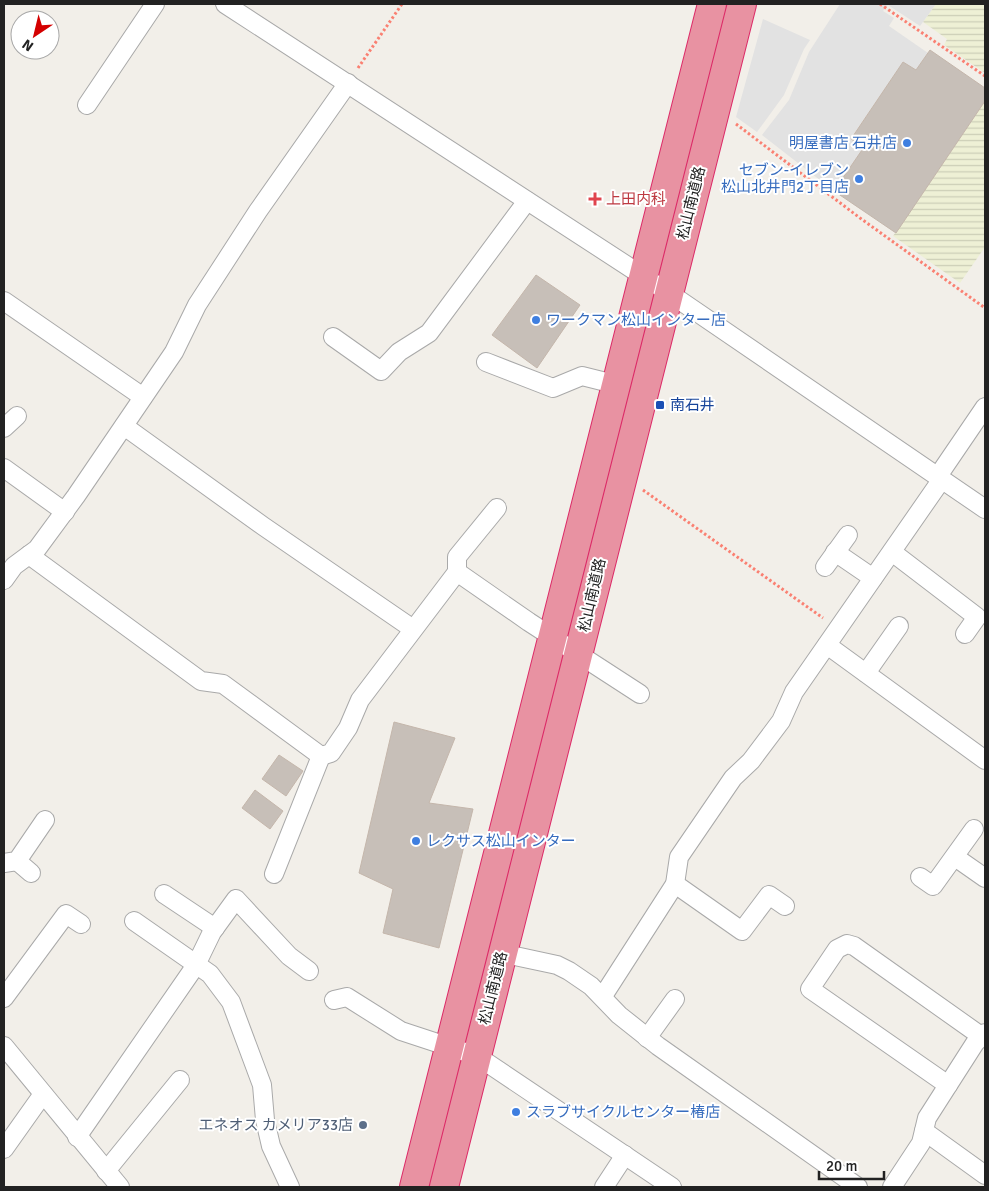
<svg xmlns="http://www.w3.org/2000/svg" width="989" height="1191" font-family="Signika,'Noto Sans JP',sans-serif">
  <defs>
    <pattern id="farmland-rules" width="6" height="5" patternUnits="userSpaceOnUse" patternTransform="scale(1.25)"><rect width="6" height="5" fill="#eef0d5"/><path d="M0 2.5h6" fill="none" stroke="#ccceb7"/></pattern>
  </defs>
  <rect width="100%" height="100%" fill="#f2efe9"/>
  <!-- farmland -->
  <g fill="url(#farmland-rules)">
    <polygon points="936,4 985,4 985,73 944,45 947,39 923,22"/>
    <polygon points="985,101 985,247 960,283 893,236"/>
  </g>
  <!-- parking -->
  <g fill="#e2e2e2">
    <polygon points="840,4 936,4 920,26 888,5 883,11 894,18 889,26 928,53 916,70 903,62 851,138 864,147 834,191 762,135 789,100 809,52"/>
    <polygon points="763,19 810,40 804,49 784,95 757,132 736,117"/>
  </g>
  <!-- building -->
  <g fill="#c7bfb8" stroke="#c4b6ab">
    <polygon points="930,50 985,88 985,101 896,233 834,191 864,147 851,139 903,62 916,70"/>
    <polygon points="536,275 580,305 537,368 492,335"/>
    <polygon points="394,722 455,738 429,803 473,809 439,948 383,933 393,889 359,873"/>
    <polygon points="279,755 303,771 286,796 262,779"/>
    <polygon points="255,790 283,811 270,829 242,808"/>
  </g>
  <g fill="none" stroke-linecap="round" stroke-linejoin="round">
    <defs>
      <g id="street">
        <polyline points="225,4 669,293 985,509"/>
        <polyline points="87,105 155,4"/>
        <polyline points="4,301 143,397"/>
        <polyline points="333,337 381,371 399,352 429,333 527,201"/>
        <polyline points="486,362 553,388 582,376 614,384"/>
        <polyline points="124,426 263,526 413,629"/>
        <polyline points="4,428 17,416"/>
        <polyline points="4,468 65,512"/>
        <polyline points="938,476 985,407"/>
        <polyline points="835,552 873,578"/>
        <polyline points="892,552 977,617 965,634"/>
        <polyline points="29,555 201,681 223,684 321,756 274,874"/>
        <polyline points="825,567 848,535"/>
        <polyline points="457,572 529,622 640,694"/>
        <polyline points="4,580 14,566 37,549 76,496 174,352 197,305 258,211 348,83"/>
        <polyline points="827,645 985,760"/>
        <polyline points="866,673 899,626"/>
        <polyline points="321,756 331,753 348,728 360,700 457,572 457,557 497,508"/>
        <polyline points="955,857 985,878"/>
        <polyline points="17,861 31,873"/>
        <polyline points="4,863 17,861 45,820"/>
        <polyline points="920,877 933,886 974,829"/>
        <polyline points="675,884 742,931 769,895 785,906"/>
        <polyline points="164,894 215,928"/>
        <polyline points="134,921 210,974 231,1002 262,1085 265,1120 271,1146 290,1187"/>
        <polyline points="501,953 557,965 569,971 591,986 619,1015 658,1046 858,1187"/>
        <polyline points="603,996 675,884 679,857 733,778 751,761 781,721 794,692 942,479"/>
        <polyline points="4,998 66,914 81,924"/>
        <polyline points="334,1000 347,997 401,1031 477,1056 672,1187"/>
        <polyline points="647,1038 675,999"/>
        <polyline points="4,1046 120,1187"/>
        <polyline points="948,1085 810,989 837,949 847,944 854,946 981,1036"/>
        <polyline points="924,1131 985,1175"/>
        <polyline points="77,1137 196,965 212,932 236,899 289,956 309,971"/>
        <polyline points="4,1149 43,1094"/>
        <polyline points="106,1171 180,1080"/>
        <polyline points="604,1187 625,1155"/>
        <polyline points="892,1187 921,1143 927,1118 975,1043 985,1033"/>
      </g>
      <g id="highway">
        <path d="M414,1187C513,793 610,398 712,4"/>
        <path d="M444,1187C542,792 643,398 742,4"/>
      </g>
    </defs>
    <!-- street casing -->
    <use href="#street" stroke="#a9a9a9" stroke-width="20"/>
    <!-- highway casing -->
    <use href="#highway" stroke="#dc2a67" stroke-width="30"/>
    <!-- path -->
    <g stroke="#fa8072" stroke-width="3" stroke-dasharray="2.5 2.5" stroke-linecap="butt">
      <polyline points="880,4 985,76"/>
      <polyline points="358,68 402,4"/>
      <polyline points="736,124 860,218 985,308"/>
      <polyline points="643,490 823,618"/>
    </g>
    <!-- street -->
    <use href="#street" stroke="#fff" stroke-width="18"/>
    <!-- highway -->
    <use href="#highway" stroke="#e892a2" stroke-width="28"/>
  </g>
  <!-- markers -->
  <g fill="#3f7fe0" stroke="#fff" stroke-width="2">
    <circle cx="907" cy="143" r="5"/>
    <circle cx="859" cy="179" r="5"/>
    <circle cx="536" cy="320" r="5"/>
    <circle cx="416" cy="841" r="5"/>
    <circle cx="516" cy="1112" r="5"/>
  </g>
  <path fill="#e0444e" stroke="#fff" stroke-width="2" d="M592.5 191.5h5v5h5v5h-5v5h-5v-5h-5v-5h5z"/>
  <rect fill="#1a4fb4" stroke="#fff" stroke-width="2" x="655" y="400" width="10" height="10" rx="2.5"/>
  <circle fill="#5c6f8a" stroke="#fff" stroke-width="2" cx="363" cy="1125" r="5"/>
  <g text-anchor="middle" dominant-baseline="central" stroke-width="4" stroke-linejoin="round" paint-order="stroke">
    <!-- shop labels -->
    <g font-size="15" fill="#366cbe" stroke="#fff" text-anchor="start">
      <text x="897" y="143" text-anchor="end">明屋書店 石井店</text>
      <text x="849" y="170" text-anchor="end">セブン-イレブン<tspan x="849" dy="17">松山北井門2丁目店</tspan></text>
      <text x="546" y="320">ワークマン松山インター店</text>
      <text x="426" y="841">レクサス松山インター</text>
      <text x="526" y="1112">スラブサイクルセンター椿店</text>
    </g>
    <!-- health labels -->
    <g font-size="15" fill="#be3a42" stroke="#fff" text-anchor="start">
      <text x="606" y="199">上田内科</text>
    </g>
    <!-- street labels -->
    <g font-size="15" fill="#222" stroke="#fff">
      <text transform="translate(691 203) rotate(-76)">松山南道路</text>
      <text transform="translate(592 595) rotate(-77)">松山南道路</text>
      <text transform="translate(493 988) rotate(-76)">松山南道路</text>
    </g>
    <!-- transit labels -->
    <g font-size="15" fill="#164399" stroke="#fff" text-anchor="start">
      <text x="670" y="405">南石井</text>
    </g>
    <!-- service labels -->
    <g font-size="15" fill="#4e5e75" stroke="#fff" text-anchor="end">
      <text x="353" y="1125">エネオス カメリア33店</text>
    </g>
  </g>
  <!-- border -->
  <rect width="989" height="1191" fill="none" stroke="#222222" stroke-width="10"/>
  <!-- north arrow -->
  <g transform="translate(35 35) rotate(215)"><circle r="24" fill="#ffffff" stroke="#a7a7a7"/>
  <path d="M0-4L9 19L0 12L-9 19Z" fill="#d40000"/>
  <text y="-8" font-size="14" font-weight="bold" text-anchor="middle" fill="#222222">N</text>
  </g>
  <!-- scale -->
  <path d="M819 1171v8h65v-8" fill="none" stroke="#222222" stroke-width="2.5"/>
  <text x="826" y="1171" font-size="15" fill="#222222" stroke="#ffffff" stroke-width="4" paint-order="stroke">20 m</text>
</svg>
